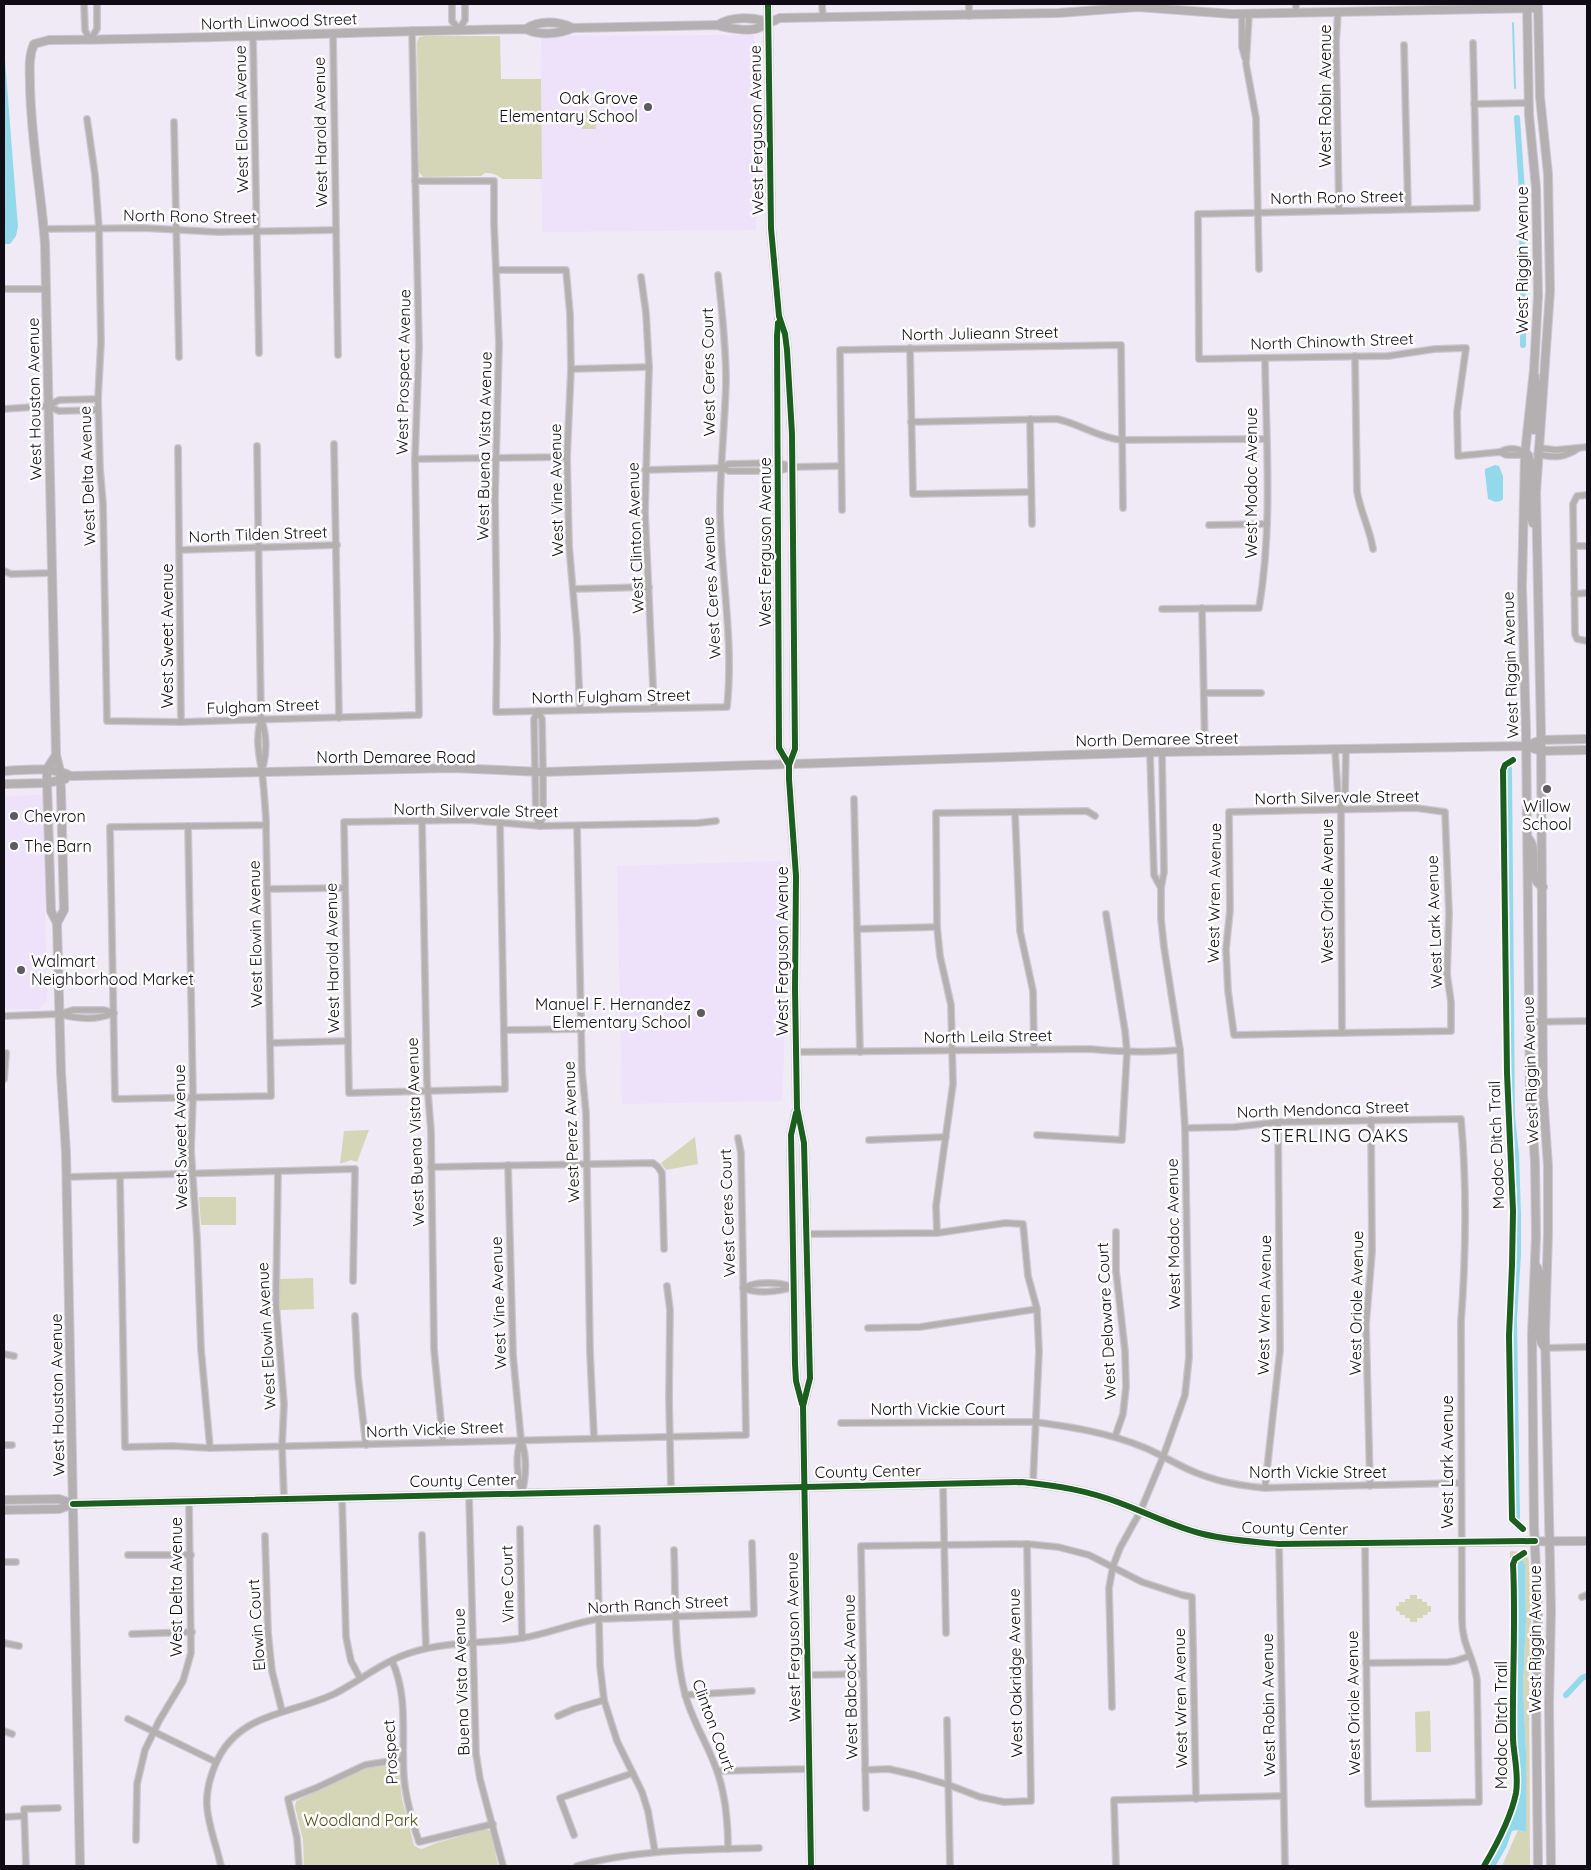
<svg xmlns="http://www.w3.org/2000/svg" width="1591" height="1870" font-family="Quicksand,sans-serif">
  <rect width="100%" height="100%" fill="#f0eaf6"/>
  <!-- built -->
  <g fill="#eee1fa">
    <polygon points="754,35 756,230 542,232 541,36"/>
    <polygon points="43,795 47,1000 39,1009 4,1009 4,796"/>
    <polygon points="782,861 785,917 782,972 784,1055 782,1101 622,1104 617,866"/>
  </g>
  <!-- green -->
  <g fill="#d5d5b7">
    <path d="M424,36H500L501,79H541L542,179H502C497,174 492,173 485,173L481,176L423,177L419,172L417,42L419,37Z"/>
    <polygon points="595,110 596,129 582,129 582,111"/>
    <polygon points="369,1130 357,1162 351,1160 340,1164 344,1131"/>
    <polygon points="695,1137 698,1164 666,1170 661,1163"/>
    <polygon points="199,1197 236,1197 236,1225 201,1225"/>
    <polygon points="313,1278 314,1309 280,1310 280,1279"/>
    <polygon points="1510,1551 1524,1552 1529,1560 1531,1621 1529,1685 1530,1866 1502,1866 1518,1830 1526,1832 1526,1752 1523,1685 1526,1621 1525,1564 1518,1555 1510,1556"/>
    <polygon points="1410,1595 1417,1595 1417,1599 1422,1599 1422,1602 1427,1602 1427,1606 1431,1606 1431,1612 1428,1612 1427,1615 1423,1615 1423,1618 1417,1618 1417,1622 1410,1622 1410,1618 1405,1618 1405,1615 1400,1615 1399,1611 1396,1611 1396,1606 1399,1606 1399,1602 1405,1602 1405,1599 1410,1599"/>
    <polygon points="1430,1711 1431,1752 1416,1752 1415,1712"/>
    <polygon points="396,1763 398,1764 402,1799 414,1845 418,1848 422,1849 436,1843 486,1829 491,1832 498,1866 304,1866 303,1840 295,1807 296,1801 363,1769"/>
  </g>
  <!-- water -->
  <g fill="#93d9eb">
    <polygon points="4,56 5,60 18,227 16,236 10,244 4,244"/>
    <polygon points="1495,465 1499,466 1503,476 1503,499 1501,501 1496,502 1488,499 1485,473 1485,469"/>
    <polygon points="1518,1555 1525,1564 1526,1621 1523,1685 1526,1752 1526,1832 1518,1830 1498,1833 1513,1792 1511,1686 1513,1624 1510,1556"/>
  </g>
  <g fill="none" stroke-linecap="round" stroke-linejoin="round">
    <!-- stream -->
    <polyline stroke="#93d9eb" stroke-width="2" points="1513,23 1515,88"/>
    <!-- canal -->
    <g stroke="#93d9eb" stroke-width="6">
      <polyline points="1517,118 1522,191 1523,345"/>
      <polyline points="1509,769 1512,1116 1516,1154 1518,1214 1518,1255 1514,1318 1517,1518"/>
      <polyline points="1566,1695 1582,1678 1587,1676"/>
      <polyline points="1492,1866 1504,1845 1511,1824"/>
    </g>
    <defs>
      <g id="street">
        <polyline points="84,4 85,30 90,40"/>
        <polyline points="452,4 452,21 459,29 465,20 465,4"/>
        <polyline points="822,4 823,18"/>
        <polyline points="969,4 969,16"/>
        <polyline points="1296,4 1296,13"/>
        <polyline points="1338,12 1336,43 1339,210"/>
        <polyline points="1242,14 1242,47 1245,58"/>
        <polyline points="1249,14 1246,64 1256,118 1259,269"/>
        <polyline points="333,33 338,355"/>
        <polyline points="253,36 259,353"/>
        <polyline points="90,40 97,29 97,4"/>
        <polyline points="1473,43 1477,208 1198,214 1199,359 1388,356 1435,349 1466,348 1457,412 1458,456 1500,452 1506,455 1525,455"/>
        <polyline points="1404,45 1408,209"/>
        <polyline points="1474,104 1529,103"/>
        <polyline points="87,119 95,175 99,229 101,342 98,399 100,469 103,503 107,721 181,722 419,715 415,459 419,347 412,30"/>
        <polyline points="174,122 179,357"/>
        <path d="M415,181H494V223L499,344L495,498L497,640L496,712L727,707C734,641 721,576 720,510C720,467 725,424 726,381C726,345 722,310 718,275"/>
        <polyline points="44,229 143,228 218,232 336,230"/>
        <polyline points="496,270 566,270 570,314 571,369 567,457 569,545 577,638 580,710"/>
        <polyline points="641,277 646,313 649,367 645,513 654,708"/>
        <polyline points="4,289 46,289"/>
        <polyline points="910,348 913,494 1031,492"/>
        <path d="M1355,356L1357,491C1360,511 1370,529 1373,549"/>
        <polyline points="571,369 649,367"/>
        <polyline points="48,406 59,400 98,399"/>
        <polyline points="4,409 48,406 59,411 98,410"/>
        <polyline points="1030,419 1032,524"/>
        <path d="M911,422L1057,419C1080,424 1099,438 1122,440L1266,439"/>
        <polyline points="334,444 339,718"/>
        <path d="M257,446L261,719C255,740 259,752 262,773C264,788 265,804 266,820V825L271,1096L115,1099L110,827L266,825"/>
        <polyline points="178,448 181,722"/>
        <polyline points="1538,448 1556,450 1587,447"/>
        <path d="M1500,452C1509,447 1517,448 1525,453"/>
        <path d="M1537,454C1555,458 1564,458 1579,448"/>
        <polyline points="415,459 567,457"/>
        <polyline points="722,468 728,464 778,463 790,466"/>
        <polyline points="645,470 722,468 729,471 779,471 792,467 841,466"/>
        <polyline points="1587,495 1577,496 1573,504 1575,634 1577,639 1587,641"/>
        <polyline points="842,510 840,350 1121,345 1123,508"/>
        <polyline points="1209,525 1267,524"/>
        <polyline points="1574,546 1587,546"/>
        <polyline points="180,550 337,545"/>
        <polyline points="4,571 11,574 51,573"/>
        <polyline points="573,589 649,587"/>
        <polyline points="1574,594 1587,593"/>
        <polyline points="1202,608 1205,752"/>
        <path d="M1162,609L1259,608C1273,526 1266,441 1265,358"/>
        <polyline points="1204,693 1261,693"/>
        <polyline points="538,711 534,719 536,816 540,826"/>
        <polyline points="538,711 542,719 543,772 543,816 540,826"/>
        <path d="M261,719C267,735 267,753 262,770"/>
        <polyline points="1335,749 1338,796 1341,810 1342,1033"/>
        <polyline points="1150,753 1154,875 1161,888"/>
        <polyline points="854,799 860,1052"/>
        <polyline points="1341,808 1345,795 1346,749"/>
        <polygon points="1416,808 1445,812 1449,914 1447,974 1451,1002 1451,1031 1234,1035 1228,991 1226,949 1230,910 1229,812"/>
        <polyline points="1015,812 1020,931 1033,991 1034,1049"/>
        <polyline points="422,820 427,1082 431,1131 434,1349 443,1442"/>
        <polyline points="500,823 505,1089 349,1093 344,822 468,820 540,826 698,823 716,821"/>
        <polyline points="188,826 193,1097 191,1150 197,1238 201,1349 210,1448"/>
        <polyline points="577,826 582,1071 586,1113 590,1352 594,1438"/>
        <polyline points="268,889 344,888"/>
        <polyline points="857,929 937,927"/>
        <path d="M60,1014C77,1019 97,1020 114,1013"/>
        <polyline points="4,1016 60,1014 73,1010 104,1010 114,1013"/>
        <polyline points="1529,1022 1587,1021"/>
        <polyline points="504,1030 582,1029"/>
        <polyline points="270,1043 348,1041"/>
        <path d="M796,1052L1090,1049C1121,1052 1149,1053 1180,1050"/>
        <polyline points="4,1079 6,1053"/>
        <path d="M1185,1128L1235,1127L1278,1122L1461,1119C1467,1186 1466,1255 1461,1322L1462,1620C1462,1645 1474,1658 1477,1680L1479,1802L1368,1804L1365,1542"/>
        <polyline points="1037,1135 1122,1140 1127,1052 1125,1031 1106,914"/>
        <polyline points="869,1140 946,1137"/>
        <path d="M508,1165L513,1355L521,1440C527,1456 526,1476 522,1493"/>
        <polyline points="431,1167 653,1163 658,1167 662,1173 664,1249"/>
        <polyline points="278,1172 276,1304 284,1404 282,1446 284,1499"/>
        <polyline points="120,1176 125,1447 173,1446 210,1448 746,1435 741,1153 738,1138"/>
        <polyline points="67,1177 355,1169 353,1281"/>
        <polyline points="937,1233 936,1206 953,1084 951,1005 940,956 937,927 936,813 1087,811 1095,816"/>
        <polyline points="807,1234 937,1233 1005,1223 1023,1224 1028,1276 1037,1309 1039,1351 1033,1483"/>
        <polyline points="667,1286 670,1310 669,1398 671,1489"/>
        <path d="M743,1288C758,1281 778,1282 793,1287"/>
        <path d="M743,1288C758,1294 778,1292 793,1287"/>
        <polyline points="355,1316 358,1376 366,1445"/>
        <polyline points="868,1328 920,1327 1037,1309"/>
        <polyline points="1545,1348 1587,1347"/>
        <polyline points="4,1354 14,1356"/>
        <path d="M841,1423L1035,1422C1072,1427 1109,1433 1143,1447C1163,1455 1181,1468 1202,1475C1223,1483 1243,1486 1265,1488L1461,1483"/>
        <polyline points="1115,1437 1123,1414 1126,1387 1125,1351 1116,1271 1116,1232"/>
        <path d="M521,1440C515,1455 517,1476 522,1492"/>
        <polyline points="4,1445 12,1445"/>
        <polyline points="943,1484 946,1633"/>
        <polyline points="1370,1486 1366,1324 1372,1252 1371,1120"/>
        <polyline points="1265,1488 1280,1350 1278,1122"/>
        <polyline points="469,1494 476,1754 480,1779 503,1866"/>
        <polyline points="342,1497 346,1637 351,1661 360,1678"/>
        <polyline points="597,1528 600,1666 604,1700 617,1741 642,1792 648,1811 655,1852"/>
        <polyline points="520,1529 522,1638"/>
        <polyline points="422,1535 426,1648"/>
        <polyline points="265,1536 268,1633 272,1671 282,1711"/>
        <polyline points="1279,1544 1285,1866"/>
        <path d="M674,1550C676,1597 673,1648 685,1694C692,1721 708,1744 717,1771C726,1796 728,1823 728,1849"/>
        <polyline points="128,1555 191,1555"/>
        <polyline points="4,1562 16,1562"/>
        <polyline points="1582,1597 1587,1595"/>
        <polyline points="132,1634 192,1632"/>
        <polyline points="4,1643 19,1646"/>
        <path d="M392,1661C409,1697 401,1740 404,1778C406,1800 412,1821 419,1842L493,1824"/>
        <polyline points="1366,1663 1448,1662 1455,1661 1470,1656"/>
        <polyline points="808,1675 863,1674"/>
        <polyline points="685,1695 752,1691"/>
        <polyline points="1112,1707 1109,1588 1113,1566 1120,1548 1140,1512 1163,1457 1185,1395 1189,1357 1185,1128 1180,1050 1164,947 1161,919 1161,888 1164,872 1162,752"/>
        <polyline points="558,1716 574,1709 604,1700"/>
        <polyline points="128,1719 216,1762"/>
        <polyline points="947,1720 950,1866"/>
        <polyline points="4,1731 12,1734"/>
        <polyline points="865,1770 889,1769 915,1775 949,1785 980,1797 1004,1802 1031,1801 1027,1544"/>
        <polyline points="718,1771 809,1769"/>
        <polyline points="866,1808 861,1546 1027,1544 1058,1547 1089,1555 1142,1582 1182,1595 1192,1597 1196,1799"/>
        <polyline points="4,1817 24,1816"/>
        <polyline points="574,1835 560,1798 633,1773"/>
        <polyline points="136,1840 137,1784 145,1750 159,1721 183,1681 191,1653 189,1501"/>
        <polyline points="26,1866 24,1809 58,1808"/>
        <path d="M221,1866C212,1826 197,1806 216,1763C239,1711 292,1715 336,1693C361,1680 385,1660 413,1652C448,1641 485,1644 522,1638C548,1634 572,1623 599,1619L754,1614L752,1543"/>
        <polyline points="299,1866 297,1838 288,1799 316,1788 365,1765 403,1759"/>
        <path d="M577,1866C636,1849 698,1850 759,1848"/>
        <polyline points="1116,1866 1114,1800 1283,1796"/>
      </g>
      <g id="secondary">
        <polyline points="768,4 771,228 779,316 785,334 787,350 792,434 795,749 789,765 789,779 796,876 795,989 797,1108 804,1143 810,1378 803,1406 811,1866"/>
        <polyline points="1527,5 1529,115 1536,188 1538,296 1534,370 1525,453 1522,587 1526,732 1530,1089 1535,1162 1536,1236 1532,1335 1534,1527 1538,1611 1536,1691 1538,1866"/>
        <polyline points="1538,5 1540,97 1548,174 1550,291 1536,492 1541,732 1543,1094 1548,1166 1548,1233 1545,1333 1551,1610 1549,1704 1551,1866"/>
        <path d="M718,25C732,16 753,17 768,22"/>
        <path d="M526,29C539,20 558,21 573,28"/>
        <polyline points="779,318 777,336 779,748 789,765"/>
        <polyline points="1534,430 1537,387 1535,377"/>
        <polyline points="1525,453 1528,455 1530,461 1530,515 1533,523"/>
        <polyline points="1526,746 1541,751 1587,750"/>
        <polyline points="56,755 47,769 47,783 51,911 57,923 61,1072 66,1153 80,1866"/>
        <path d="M4,771C26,770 50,766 71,776L453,768L543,772L1162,752L1526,746L1541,740L1587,739"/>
        <polyline points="4,784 47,783 65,779"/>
        <path d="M1529,839C1531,842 1533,846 1533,850C1535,863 1529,880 1543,887"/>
        <path d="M57,923L64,910L61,790L60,771L56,755L45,244C41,191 31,139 30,86C30,72 28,57 34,44L49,40C208,40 367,30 526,29C540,36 559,34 573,28L718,25C726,28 749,32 758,28C766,25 772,21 780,18L1059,13L1138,7L1232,14L1538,8"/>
        <polyline points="796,1112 791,1135 795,1364 796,1381 803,1404"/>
        <polyline points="1537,1267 1541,1278 1539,1334 1541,1342 1545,1348"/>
        <polyline points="4,1500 59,1499 73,1504"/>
        <path d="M4,1510L59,1509L73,1504L1022,1482C1058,1486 1086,1490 1120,1503C1147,1513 1174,1527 1203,1534C1228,1540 1253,1542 1279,1544L1587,1541"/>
      </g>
    </defs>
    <!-- street casing -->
    <use href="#street" stroke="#ccc7d1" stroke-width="8"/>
    <!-- secondary casing -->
    <use href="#secondary" stroke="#ccc7d1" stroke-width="10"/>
    <!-- street -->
    <use href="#street" stroke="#b4b0b0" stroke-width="5.5"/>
    <!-- secondary -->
    <use href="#secondary" stroke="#b4afb1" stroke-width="8"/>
    <defs>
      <g id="cycleway">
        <polyline points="768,4 771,228 779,316 785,334 787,350 792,434 795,749 789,765 789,779 796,876 795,989 797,1108 804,1143 810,1378 803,1406 811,1866"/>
        <polyline points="778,323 777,336 779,748 789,765"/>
        <polyline points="1513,760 1505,765 1503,770 1507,1073 1513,1211 1512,1265 1509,1336 1512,1519 1523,1529"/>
        <polyline points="796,1113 791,1135 795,1364 796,1381 802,1404"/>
        <path d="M73,1504L1022,1482C1058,1486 1086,1490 1120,1503C1147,1513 1174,1527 1203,1534C1228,1540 1253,1542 1279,1544L1535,1541"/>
        <path d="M1484,1866C1497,1844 1511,1818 1516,1793C1519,1775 1514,1757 1513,1739C1512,1681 1516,1623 1513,1564L1515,1559L1524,1553"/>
      </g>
    </defs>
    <!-- cycleway casing -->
    <use href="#cycleway" stroke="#fff" stroke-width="9"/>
    <!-- cycleway -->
    <use href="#cycleway" stroke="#1b5e20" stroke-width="6"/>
  </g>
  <!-- markers -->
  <g fill="#5e5a64" stroke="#fff" stroke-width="2">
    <circle cx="648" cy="107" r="5"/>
    <circle cx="1547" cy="789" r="5"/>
    <circle cx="14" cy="816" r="5"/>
    <circle cx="14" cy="846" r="5"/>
    <circle cx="21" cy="970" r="5"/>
    <circle cx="701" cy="1013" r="5"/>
  </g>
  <g text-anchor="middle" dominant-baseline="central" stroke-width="5" stroke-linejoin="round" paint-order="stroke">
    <!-- street labels -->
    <g font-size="16" fill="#100c15" stroke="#fff">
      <text transform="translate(279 21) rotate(-2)">North Linwood Street</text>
      <text transform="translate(1325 96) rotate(-90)">West Robin Avenue</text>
      <text transform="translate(241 119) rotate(-91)">West Elowin Avenue</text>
      <text transform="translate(756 130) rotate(-91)">West Ferguson Avenue</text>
      <text transform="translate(320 132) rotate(-91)">West Harold Avenue</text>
      <text transform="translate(1337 197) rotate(-1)">North Rono Street</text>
      <text transform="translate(190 216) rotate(1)">North Rono Street</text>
      <text transform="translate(1522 260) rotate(-90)">West Riggin Avenue</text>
      <text transform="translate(980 333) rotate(-1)">North Julieann Street</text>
      <text transform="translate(1332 341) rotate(-2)">North Chinowth Street</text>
      <text transform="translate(403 372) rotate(-89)">West Prospect Avenue</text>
      <text transform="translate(708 372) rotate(-91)">West Ceres Court</text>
      <text transform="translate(34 399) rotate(-91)">West Houston Avenue</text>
      <text transform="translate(484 446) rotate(-89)">West Buena Vista Avenue</text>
      <text transform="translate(87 476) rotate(-92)">West Delta Avenue</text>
      <text transform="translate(1251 483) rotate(-90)">West Modoc Avenue</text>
      <text transform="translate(556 490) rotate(-91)">West Vine Avenue</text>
      <text transform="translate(258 534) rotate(-2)">North Tilden Street</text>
      <text transform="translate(635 538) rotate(-92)">West Clinton Avenue</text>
      <text transform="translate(765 542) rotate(-90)">West Ferguson Avenue</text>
      <text transform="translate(711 588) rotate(-93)">West Ceres Avenue</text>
      <text transform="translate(167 636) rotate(-90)">West Sweet Avenue</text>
      <text transform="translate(1510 665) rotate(-92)">West Riggin Avenue</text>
      <text transform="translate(611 696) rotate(-1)">North Fulgham Street</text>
      <text transform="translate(263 706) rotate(-2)">Fulgham Street</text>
      <text transform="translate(1157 739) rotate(-1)">North Demaree Street</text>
      <text x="396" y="757">North Demaree Road</text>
      <text transform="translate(1337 797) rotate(-1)">North Silvervale Street</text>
      <text transform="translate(476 810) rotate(1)">North Silvervale Street</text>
      <text transform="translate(1327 891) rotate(-90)">West Oriole Avenue</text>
      <text transform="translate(1214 893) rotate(-89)">West Wren Avenue</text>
      <text transform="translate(1434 922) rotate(-92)">West Lark Avenue</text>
      <text transform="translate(255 934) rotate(-91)">West Elowin Avenue</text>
      <text transform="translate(782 951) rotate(-90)">West Ferguson Avenue</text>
      <text transform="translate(332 958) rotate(-91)">West Harold Avenue</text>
      <text transform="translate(988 1036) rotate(-1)">North Leila Street</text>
      <text transform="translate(1530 1070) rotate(-92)">West Riggin Avenue</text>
      <text transform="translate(1323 1109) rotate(-2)">North Mendonca Street</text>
      <text transform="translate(415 1132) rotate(-92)">West Buena Vista Avenue</text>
      <text transform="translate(571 1132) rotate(-92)">West Perez Avenue</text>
      <text transform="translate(180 1137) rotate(-91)">West Sweet Avenue</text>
      <text transform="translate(1496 1145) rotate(-92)">Modoc Ditch Trail</text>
      <text transform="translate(727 1213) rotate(-92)">West Ceres Court</text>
      <text transform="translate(1173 1234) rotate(-91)">West Modoc Avenue</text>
      <text transform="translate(498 1303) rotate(-92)">West Vine Avenue</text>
      <text transform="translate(1356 1303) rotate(-89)">West Oriole Avenue</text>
      <text transform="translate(1264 1305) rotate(-89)">West Wren Avenue</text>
      <text transform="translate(1106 1321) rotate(-93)">West Delaware Court</text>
      <text transform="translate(266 1336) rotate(-93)">West Elowin Avenue</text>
      <text transform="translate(57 1395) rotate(-91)">West Houston Avenue</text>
      <text x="938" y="1409">North Vickie Court</text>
      <text transform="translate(435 1429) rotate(-2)">North Vickie Street</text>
      <text transform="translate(1447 1462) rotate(-90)">West Lark Avenue</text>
      <text transform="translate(868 1471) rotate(-1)">County Center</text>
      <text x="1318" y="1472">North Vickie Street</text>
      <text transform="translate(463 1480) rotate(-1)">County Center</text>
      <text transform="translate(1295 1528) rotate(1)">County Center</text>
      <text transform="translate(507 1584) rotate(-91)">Vine Court</text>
      <text transform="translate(176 1587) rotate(-90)">West Delta Avenue</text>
      <text transform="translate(658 1604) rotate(-3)">North Ranch Street</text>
      <text transform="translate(256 1625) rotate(-94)">Elowin Court</text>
      <text transform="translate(793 1637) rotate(-91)">West Ferguson Avenue</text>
      <text transform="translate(1535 1639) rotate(-90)">West Riggin Avenue</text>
      <text transform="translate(1015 1673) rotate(-91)">West Oakridge Avenue</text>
      <text transform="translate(850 1677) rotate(-91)">West Babcock Avenue</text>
      <text transform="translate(461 1682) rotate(-92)">Buena Vista Avenue</text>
      <text transform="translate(1180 1698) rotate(-91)">West Wren Avenue</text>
      <text transform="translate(1353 1703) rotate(-91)">West Oriole Avenue</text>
      <text transform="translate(1268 1705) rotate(-91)">West Robin Avenue</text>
      <text transform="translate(714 1725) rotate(70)">Clinton Court</text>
      <text transform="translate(1501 1725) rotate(-90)">Modoc Ditch Trail</text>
      <text transform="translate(390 1752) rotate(-93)">Prospect</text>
    </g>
    <!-- poi labels -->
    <g font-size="16" fill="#100c15" stroke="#fff" text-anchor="start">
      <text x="638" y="98" text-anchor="end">Oak Grove<tspan x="638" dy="18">Elementary School</tspan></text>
      <text x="1547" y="806" text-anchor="middle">Willow<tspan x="1547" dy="18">School</tspan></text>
      <text x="24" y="816">Chevron</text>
      <text x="24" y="846">The Barn</text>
      <text x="31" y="961">Walmart<tspan x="31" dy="18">Neighborhood Market</tspan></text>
      <text x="691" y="1004" text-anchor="end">Manuel F. Hernandez<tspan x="691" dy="18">Elementary School</tspan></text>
    </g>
    <!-- park labels -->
    <g font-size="16" fill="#4f5219" stroke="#fff">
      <text x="361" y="1820">Woodland Park</text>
    </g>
    <!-- neighbourhood labels -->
    <g font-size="18" letter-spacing="1" fill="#100c15" stroke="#fff">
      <text x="1335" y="1135">STERLING OAKS</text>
    </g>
  </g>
  <!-- border -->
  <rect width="1591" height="1870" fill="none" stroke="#100c15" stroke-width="10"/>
</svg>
